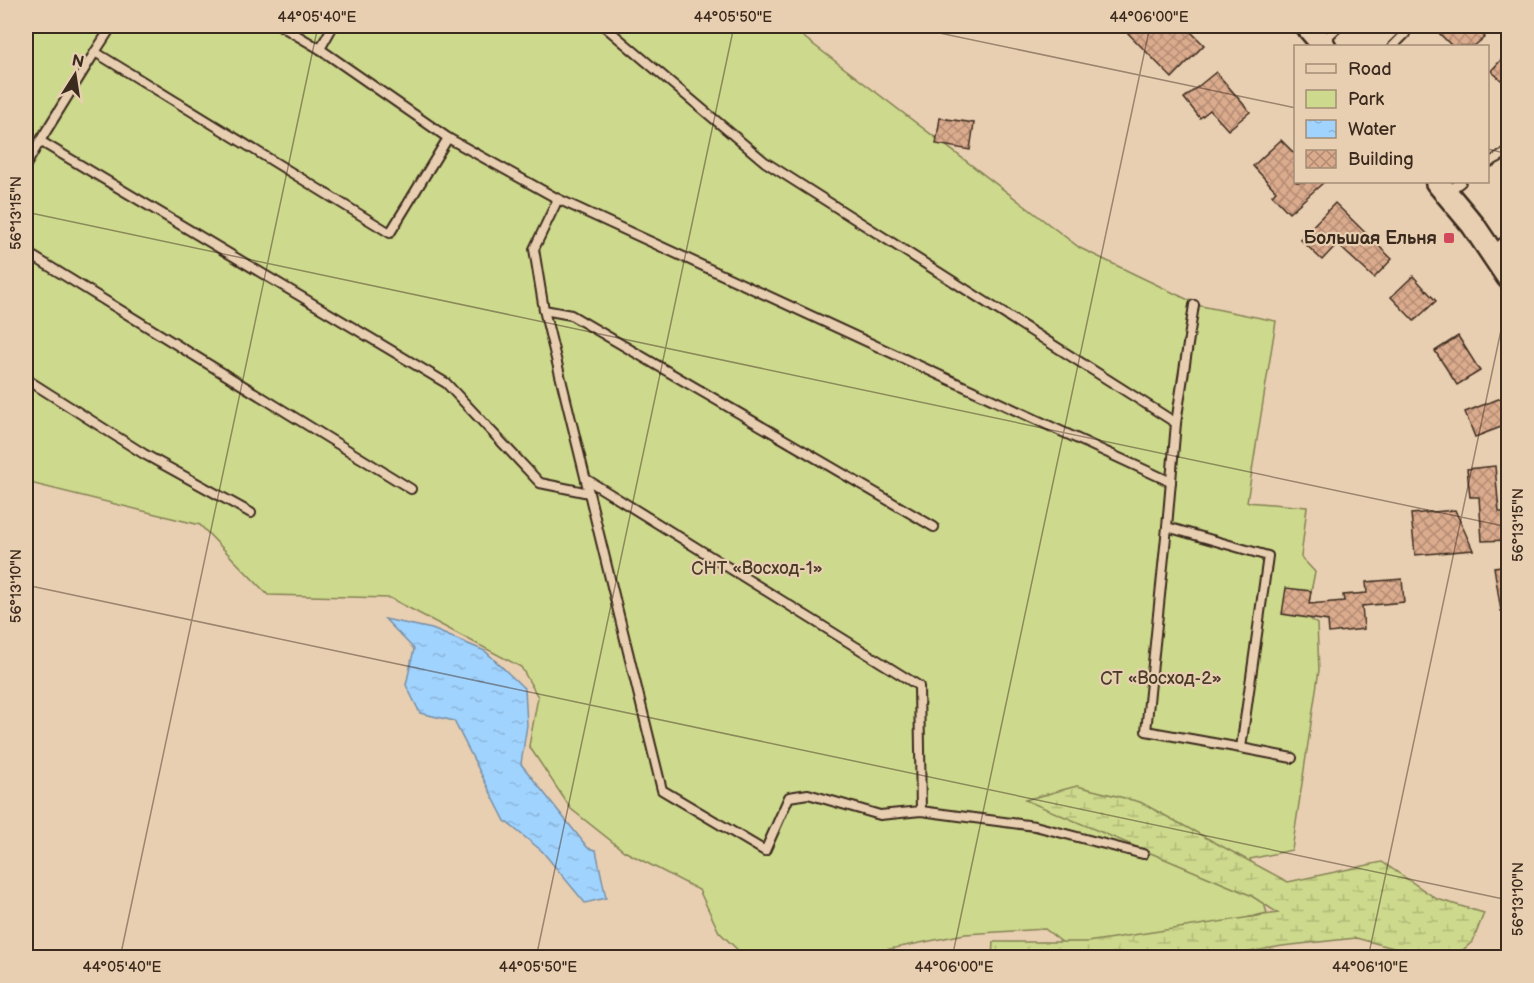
<svg xmlns="http://www.w3.org/2000/svg" width="1534" height="983" font-family="'Balsamiq Sans',sans-serif">
  <defs>
    <pattern id="wetland-marsh" width="20" height="14" patternUnits="userSpaceOnUse" patternTransform="scale(1.5)"><rect width="20" height="14" fill="#cdd98c"/><path d="M1 5h8M5 5V1M11 12h8M15 12V8" fill="none" stroke="#b1ba78"/></pattern>
    <pattern id="water-ripples" width="26" height="14" patternUnits="userSpaceOnUse" patternTransform="scale(1.5)"><rect width="26" height="14" fill="#a0d3fe"/><path d="M2 4q2-2 4 0t4 0M15 11q2-2 4 0t4 0" fill="none" stroke="#8bb5d9"/></pattern>
    <pattern id="building-cross-hatch" width="8" height="8" patternUnits="userSpaceOnUse" patternTransform="scale(1.5)"><rect width="8" height="8" fill="#dbab8d"/><path d="M0 0l8 8M0 8l8-8" fill="none" stroke="#b38b73"/></pattern>
  </defs>
  <rect width="100%" height="100%" fill="#e9cfb1"/>
  <filter id="ink" filterUnits="userSpaceOnUse"><feTurbulence type="fractalNoise" baseFrequency=".0167" numOctaves="2"/><feDisplacementMap in="SourceGraphic" scale="12" xChannelSelector="R" yChannelSelector="G"/><feConvolveMatrix kernelMatrix="1 2 1 2 8 2 1 2 1" color-interpolation-filters="sRGB"/></filter>
  <g filter="url(#ink)">
    <!-- green -->
    <polygon fill="#cdd98c" stroke="#848255" stroke-width="1.5" points="26,26 789,26 1080,248 1201,306 1276,321 1247,502 1307,507 1301,557 1315,572 1306,616 1317,624 1319,670 1292,850 1250,859 1267,913 1081,957 1045,929 965,934 850,957 772,958 741,953 719,932 699,890 624,851 571,809 529,746 538,697 521,667 390,598 268,595 200,525 26,482"/>
    <!-- wetland -->
    <polygon fill="url(#wetland-marsh)" stroke="#848255" stroke-width="1.5" points="1077,786 1140,802 1288,882 1382,862 1437,899 1484,913 1473,941 1455,957 1427,957 1356,938 1282,946 1223,957 992,957 993,942 1087,942 1278,913 1250,895 1025,800"/>
    <!-- water -->
    <polygon fill="url(#water-ripples)" stroke="#788fa4" stroke-width="1.5" points="385,619 432,629 485,651 525,689 527,725 521,764 588,848 596,850 606,898 585,903 542,851 505,821 454,721 420,713 406,685 414,649"/>
    <!-- building -->
    <g fill="url(#building-cross-hatch)" stroke="#3b2a1e" stroke-width="1.5">
      <polygon points="1121,26 1185,26 1204,45 1172,78"/>
      <polygon points="1447,26 1474,26 1485,37 1474,46 1452,46 1439,33"/>
      <polygon points="1509,51 1509,87 1491,71"/>
      <polygon points="1216,72 1250,112 1228,130 1210,110 1200,118 1184,98"/>
      <polygon points="940,118 974,123 970,150 936,144"/>
      <polygon points="1281,140 1296,155 1296,182 1324,182 1289,213 1272,195 1276,191 1253,166"/>
      <polygon points="1335,203 1392,259 1374,278 1337,244 1322,260 1300,239"/>
      <polygon points="1413,276 1436,301 1414,321 1391,297"/>
      <polygon points="1458,336 1480,371 1457,385 1435,351"/>
      <polygon points="1501,398 1509,424 1475,437 1465,412"/>
      <polygon points="1495,466 1499,512 1509,512 1509,540 1482,541 1479,497 1470,497 1467,469"/>
      <polygon points="1455,510 1473,550 1415,555 1411,514"/>
      <polygon points="1509,565 1509,611 1501,611 1494,567"/>
      <polygon points="1402,579 1404,602 1362,606 1364,629 1329,633 1328,621 1282,614 1286,588 1311,591 1309,604 1344,601 1343,595 1367,593 1366,582"/>
    </g>
    <g fill="none" stroke-linecap="round" stroke-linejoin="round">
      <defs>
        <g id="service">
          <polyline points="112,26 95,52 390,233 448,138"/>
          <polyline points="281,26 320,49 333,26"/>
          <polyline points="604,26 765,162 1176,423 1167,527 1268,556 1241,748 1292,758"/>
          <polyline points="1323,41 1339,26"/>
          <polyline points="1393,46 1405,34"/>
          <polyline points="320,49 448,138 558,199"/>
          <polyline points="95,52 40,141 446,383 540,483 589,493"/>
          <polyline points="1488,163 1508,152"/>
          <polyline points="26,165 40,141"/>
          <polyline points="1448,192 1461,182"/>
          <polyline points="1493,251 1508,238"/>
          <polyline points="26,252 411,489"/>
          <polyline points="544,310 571,315 934,527"/>
          <polyline points="26,379 144,454 251,513"/>
          <polyline points="1176,423 1194,305"/>
          <polyline points="586,479 919,686 921,811"/>
          <polyline points="1167,527 1146,731 1241,748"/>
          <polyline points="1143,854 1035,826 921,811 880,815 808,794 789,797 765,851 662,790 544,310 534,249 558,199 1171,482"/>
        </g>
        <g id="primary">
          <polyline points="1307,26 1324,46"/>
          <polyline points="1437,182 1473,225 1508,277"/>
        </g>
      </defs>
      <!-- service casing -->
      <use href="#service" stroke="#3b2a1e" stroke-width="12"/>
      <!-- primary casing -->
      <use href="#primary" stroke="#3b2a1e" stroke-width="27"/>
      <!-- service -->
      <use href="#service" stroke="#e9cfb1" stroke-width="8"/>
      <!-- primary -->
      <use href="#primary" stroke="#e9cfb1" stroke-width="22"/>
    </g>
  </g>
  <!-- ticks -->
  <path fill="none" stroke="#3b2a1e" stroke-width="1.5" stroke-opacity="0.45" d="M906,26L1296,108M1488,149L1508,154M26,212L1508,527M26,585L1508,900M120,958L318,26M536,958L734,26M952,958L1150,26M1368,958L1508,297"/>
  <!-- markers -->
  <rect fill="#d1495b" stroke="#e9cfb1" stroke-width="2" x="1443" y="232" width="12" height="12" rx="3"/>
  <g text-anchor="middle" dominant-baseline="central" stroke-width="4.5" stroke-linejoin="round" paint-order="stroke">
    <!-- poi labels -->
    <g font-size="18" font-weight="bold" fill="#3b2a1e" stroke="#e9cfb1" text-anchor="end">
      <text x="1437" y="238">Большая Ельня</text>
    </g>
    <!-- park labels -->
    <g font-size="18" fill="#4a3c29" stroke="#e9cfb1">
      <text x="757" y="568">СНТ «Восход-1»</text>
      <text x="1161" y="678">СТ «Восход-2»</text>
    </g>
  </g>
  <!-- margin -->
  <rect width="1534" height="983" fill="none" stroke="#e9cfb1" stroke-width="66"/>
  <!-- legend -->
  <rect x="1294" y="45" width="195" height="138" fill="#e9cfb1" stroke="#a38d76" stroke-width="1.5"/>
  <rect x="1306" y="64" width="30" height="9" fill="#e9cfb1" stroke="#a38d76" stroke-width="1.5"/>
  <text x="1348" y="75" font-size="18" fill="#3b2a1e">Road</text>
  <rect x="1306" y="90" width="30" height="18" fill="#cdd98c" stroke="#a38d76" stroke-width="1.5"/>
  <text x="1348" y="105" font-size="18" fill="#3b2a1e">Park</text>
  <rect x="1306" y="120" width="30" height="18" fill="url(#water-ripples)" stroke="#a38d76" stroke-width="1.5"/>
  <text x="1348" y="135" font-size="18" fill="#3b2a1e">Water</text>
  <rect x="1306" y="150" width="30" height="18" fill="url(#building-cross-hatch)" stroke="#a38d76" stroke-width="1.5"/>
  <text x="1348" y="165" font-size="18" fill="#3b2a1e">Building</text>
  <!-- north arrow -->
  <g transform="translate(75 75) rotate(12)" stroke="#e9cfb1" stroke-width="4.5" paint-order="stroke">
  <path d="M0-4.5L10 22L0 15L-10 22Z" fill="#3b2a1e"/>
  <text y="-9" font-size="16" font-weight="bold" text-anchor="middle" fill="#3b2a1e">N</text>
  </g>
  <rect x="33" y="33" width="1468" height="917" fill="none" stroke="#3b2a1e" stroke-width="2"/>
  <g font-size="15" text-anchor="middle" fill="#3b2a1e">
    <text x="317" y="22">44°05'40"E</text>
    <text x="733" y="22">44°05'50"E</text>
    <text x="1149" y="22">44°06'00"E</text>
    <text transform="translate(16 213) rotate(-90)" y="5">56°13'15"N</text>
    <text transform="translate(1518 525) rotate(-90)" y="5">56°13'15"N</text>
    <text transform="translate(16 586) rotate(-90)" y="5">56°13'10"N</text>
    <text transform="translate(1518 899) rotate(-90)" y="5">56°13'10"N</text>
    <text x="122" y="972">44°05'40"E</text>
    <text x="538" y="972">44°05'50"E</text>
    <text x="954" y="972">44°06'00"E</text>
    <text x="1370" y="972">44°06'10"E</text>
  </g>
</svg>
